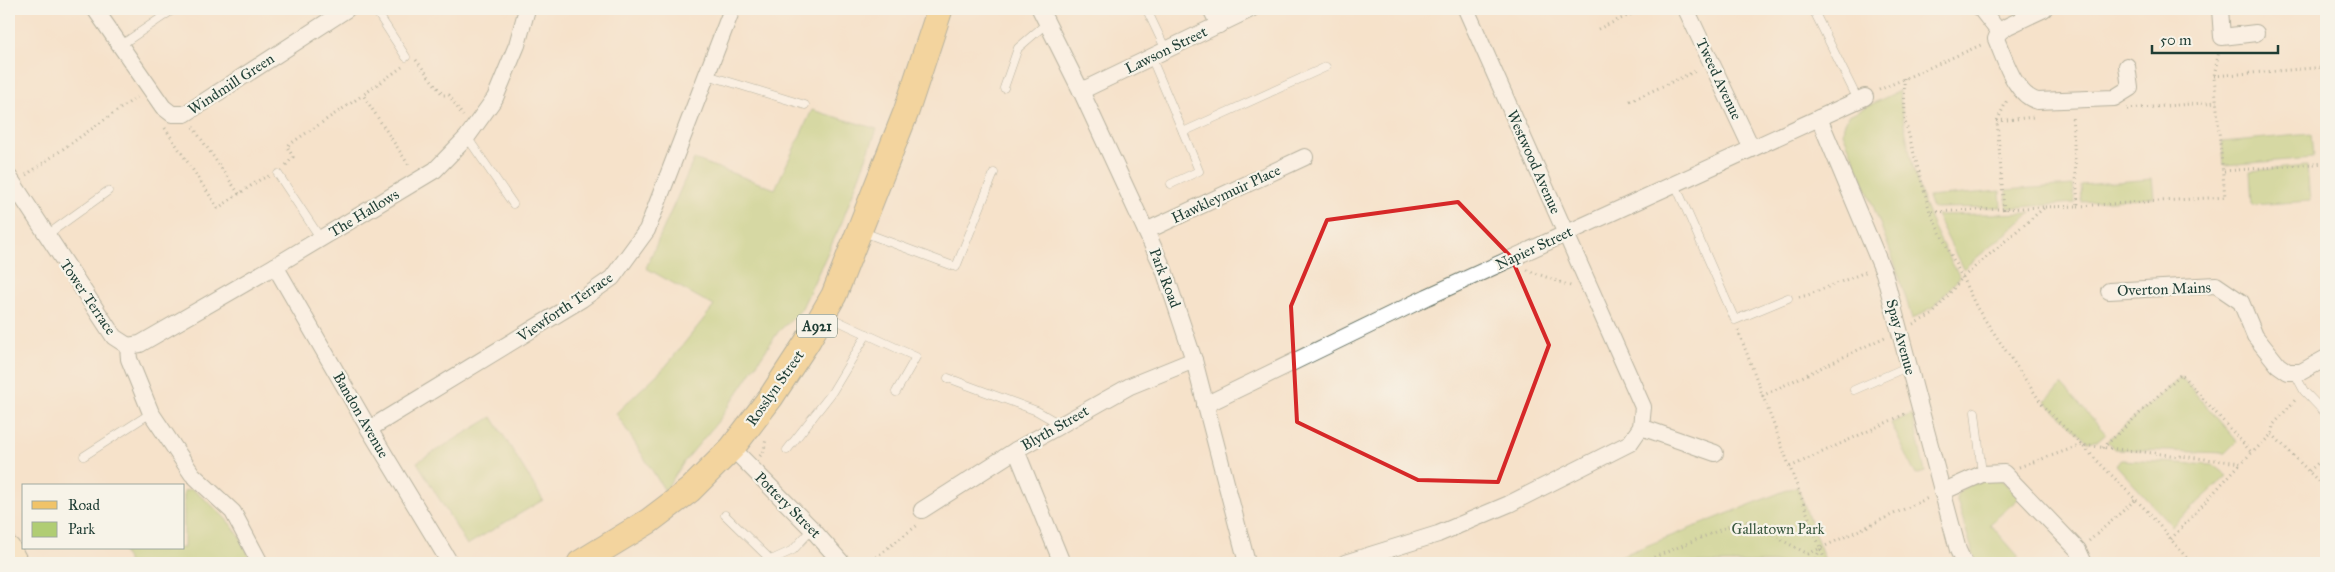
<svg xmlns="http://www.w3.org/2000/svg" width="2335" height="572" font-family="'IM FELL Great Primer',serif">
  <rect width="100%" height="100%" fill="#f7f3e8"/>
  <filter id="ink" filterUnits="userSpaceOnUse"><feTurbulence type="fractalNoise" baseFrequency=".02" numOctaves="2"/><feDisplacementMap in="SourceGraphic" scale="10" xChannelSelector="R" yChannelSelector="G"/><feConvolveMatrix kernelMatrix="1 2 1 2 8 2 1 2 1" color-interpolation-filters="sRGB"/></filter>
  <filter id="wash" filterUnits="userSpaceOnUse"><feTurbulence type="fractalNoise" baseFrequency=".0096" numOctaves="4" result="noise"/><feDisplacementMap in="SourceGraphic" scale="20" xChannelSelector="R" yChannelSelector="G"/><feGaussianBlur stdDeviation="1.12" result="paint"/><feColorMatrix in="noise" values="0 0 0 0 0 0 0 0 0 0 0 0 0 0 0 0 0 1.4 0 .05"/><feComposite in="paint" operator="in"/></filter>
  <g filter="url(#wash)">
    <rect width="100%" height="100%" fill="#f5e2cb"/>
    <!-- green -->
    <g fill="#b0cd73" stroke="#688554">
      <path d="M1899,91C1905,132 1912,172 1927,211C1936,234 1948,256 1960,277L1933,307L1912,319C1894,255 1869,194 1843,133L1844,125L1849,115Z"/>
      <polygon points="812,110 877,129 842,222 801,310 778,332 720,419 684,462 665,491 616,413 666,366 714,306 646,268 694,159 775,189"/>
      <polygon points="2311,134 2313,158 2224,165 2222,142"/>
      <polygon points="2307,166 2310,201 2252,205 2250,171"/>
      <polygon points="2152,179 2154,197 2082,202 2081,185"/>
      <polygon points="2073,185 2075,203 2007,208 2006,190"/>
      <polygon points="2000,191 2001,207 1932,208 1928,197"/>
      <polygon points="2031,213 1963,269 1936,215"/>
      <polygon points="2181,377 2237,441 2225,453 2114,449 2107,441"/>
      <polygon points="2062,385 2106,434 2098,441 2087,441 2045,401"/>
      <polygon points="1912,414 1925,472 1916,475 1891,423"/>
      <polygon points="492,417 543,500 467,545 417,462"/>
      <polygon points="2122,460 2213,465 2227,476 2172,526 2116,465"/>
      <path d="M2000,479L2020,497L1990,524L2019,557L2012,563H1976L1956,497C1962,483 1985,480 2000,479Z"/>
      <polygon points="1797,486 1826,563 1603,563"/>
      <path d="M192,489C217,509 243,530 251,563H129L121,548H184V491Z"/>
    </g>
  </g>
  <g filter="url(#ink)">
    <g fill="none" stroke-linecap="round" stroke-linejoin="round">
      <defs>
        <g id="service">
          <polyline points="375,9 406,57"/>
          <polyline points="1813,9 1858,100"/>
          <polyline points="1147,10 1166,50"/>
          <polyline points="121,45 174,9"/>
          <polyline points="1151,57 1183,132 1326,67"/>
          <polyline points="707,75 805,105"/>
          <polyline points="1004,88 1018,48 1047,23"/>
          <polyline points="467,137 513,204"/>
          <polyline points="278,174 321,239"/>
          <polyline points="1171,184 1199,171 1183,132"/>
          <polyline points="1675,184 1735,320 1788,298"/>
          <polyline points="863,232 956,267 994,173"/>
          <polyline points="47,235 108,191"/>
          <polyline points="825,315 916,357 896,392"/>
          <polyline points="2295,374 2304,391 2326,414"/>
          <polyline points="948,378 1037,411 1061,425"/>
          <polyline points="1854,390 1909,366"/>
          <polyline points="1975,412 1982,474"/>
          <polyline points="787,450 831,394 867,334"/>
          <polyline points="84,456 151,413"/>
          <polyline points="725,515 771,560 793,550 812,529"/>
        </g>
        <g id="minor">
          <polyline points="95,9 163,107 172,114 185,114 347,9"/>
          <polyline points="1040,9 1081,91 1164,270 1194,360 1247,563"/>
          <polyline points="1211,9 1219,25"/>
          <polyline points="1686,9 1752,149"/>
          <path d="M1981,9L1999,32L1996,39C2005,59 2014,94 2037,101L2114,98L2130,88L2127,66"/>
          <polyline points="2220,9 2222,37 2256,33"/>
          <polyline points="1999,32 2008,26 2044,9"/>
          <polyline points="1081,91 1251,9"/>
          <polyline points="1819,118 1884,273 1958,550 1964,563"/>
          <polyline points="9,177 114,337 128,346 129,359 151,413 192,474 233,512 260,563"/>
          <polyline points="1146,231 1305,157"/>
          <polyline points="275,266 369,429 450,563"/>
          <polyline points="2109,291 2216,285 2241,302 2255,336 2278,365 2288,372 2301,372 2326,358"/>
          <polyline points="128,346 140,344 275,266 435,170 467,137 495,98 517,45 527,9"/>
          <polyline points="1205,405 1427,297 1865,97"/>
          <polyline points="1641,427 1715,453"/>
          <polyline points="369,429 582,299 612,278 647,230 732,9"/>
          <polyline points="732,448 812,529 842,563"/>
          <polyline points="1016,450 1062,563"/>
          <polyline points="1942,492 1982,474 2004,473 2078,550 2084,563"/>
          <polyline points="922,510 1016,450 1130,386 1194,360"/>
          <polyline points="1345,563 1438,534 1509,504 1630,443 1641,427 1643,407 1466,9"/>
        </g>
        <polyline id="secondary" points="9,548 17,563"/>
        <polyline id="primary" points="580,563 649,521 690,490 732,448 771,397 807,342 834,295 906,112 940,9"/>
      </defs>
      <!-- service casing -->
      <use href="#service" stroke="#6a7769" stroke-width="9"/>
      <!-- minor casing -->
      <use href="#minor" stroke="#6a7769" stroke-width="18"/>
      <!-- secondary casing -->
      <use href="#secondary" stroke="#6a7769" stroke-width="24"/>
      <!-- primary casing -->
      <use href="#primary" stroke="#6a7769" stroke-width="27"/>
      <!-- path -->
      <g stroke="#6a7769" stroke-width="3" stroke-dasharray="1 4" stroke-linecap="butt">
        <polyline points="1598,29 1643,9"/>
        <polyline points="416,60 443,95 449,95 463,116"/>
        <polyline points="402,67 363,95 410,167"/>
        <polyline points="2214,76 2326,67"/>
        <polyline points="1904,78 1905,121 1930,212 1977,308 2044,407 2147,511 2191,563"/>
        <polyline points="1879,90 1983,44"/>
        <polyline points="1630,101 1698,70"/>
        <polyline points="2127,109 2217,102"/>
        <polyline points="1997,121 2034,117"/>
        <polyline points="193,127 239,194"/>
        <polyline points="165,128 218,208 261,179 269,176"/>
        <polyline points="286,165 293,157 287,146 363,95"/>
        <polyline points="2224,171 2326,163"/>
        <polyline points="26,175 137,97"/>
        <polyline points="2078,206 2225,197 2214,76 2219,51"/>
        <polyline points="2045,207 2078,206 2072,115"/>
        <polyline points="2004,210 1997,121 2008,98"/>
        <polyline points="1527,270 1573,287"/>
        <polyline points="1799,297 1808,295 1868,271"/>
        <polyline points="1913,324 1932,315 1962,278 2045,207 1930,212"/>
        <polyline points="1738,330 1826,563"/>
        <polyline points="1762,396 1885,337"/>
        <polyline points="2272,434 2326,489"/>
        <polyline points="2103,448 2181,374 2252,453"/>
        <polyline points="760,456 764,451 766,438"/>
        <polyline points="1790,467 1905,414"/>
        <polyline points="2019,467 2082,445 2241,463 2272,434 2273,425 2296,399"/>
        <polyline points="2309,471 2326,456"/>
        <polyline points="2171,539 2241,463"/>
        <polyline points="2089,541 2135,500"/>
        <polyline points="868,563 919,524"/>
        <polyline points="1640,563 1744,520 1808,554 1928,498"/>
        <polyline points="1813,563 1821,548"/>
      </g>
      <!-- service -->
      <use href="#service" stroke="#fff" stroke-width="8"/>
      <!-- minor -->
      <use href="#minor" stroke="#fff" stroke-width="16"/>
      <!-- secondary -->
      <use href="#secondary" stroke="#f9e7c3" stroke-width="22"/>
      <!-- primary -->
      <use href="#primary" stroke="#f0c369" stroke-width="25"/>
    </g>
  </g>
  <!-- marked area -->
  <path d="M0 0H2335V572H0ZM1458,202L1511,257L1549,345L1498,482L1418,480L1297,422L1291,306L1327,220Z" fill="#f5e2cb" fill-opacity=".55" fill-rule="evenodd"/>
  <path fill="none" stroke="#d62828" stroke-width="4" stroke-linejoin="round" d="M1458,202L1511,257L1549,345L1498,482L1418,480L1297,422L1291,306L1327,220Z"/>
  <g text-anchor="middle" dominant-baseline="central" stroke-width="4.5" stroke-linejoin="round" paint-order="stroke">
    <!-- shield labels -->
    <rect fill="#f7f3e8" stroke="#60746a" stroke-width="1" x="797" y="314.5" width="40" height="23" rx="4"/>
    <g font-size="14" font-weight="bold" fill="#1f3d34">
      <text x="817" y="326">A921</text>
    </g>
    <!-- street labels -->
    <g font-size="15" fill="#1f3d34" stroke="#f7f3e8">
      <text transform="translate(1166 50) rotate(-26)">Lawson Street</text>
      <text transform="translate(1719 79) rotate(65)">Tweed Avenue</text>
      <text transform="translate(231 84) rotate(-33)">Windmill Green</text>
      <text transform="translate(1534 162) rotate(66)">Westwood Avenue</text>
      <text transform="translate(1226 194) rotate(-25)">Hawkleymuir Place</text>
      <text transform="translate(364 213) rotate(-31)">The Hallows</text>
      <text transform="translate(1534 248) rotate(-25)">Napier Street</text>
      <text transform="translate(1165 278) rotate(69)">Park Road</text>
      <text transform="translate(2164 289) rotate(-2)">Overton Mains</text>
      <text transform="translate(88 297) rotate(56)">Tower Terrace</text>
      <text transform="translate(565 307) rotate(-34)">Viewforth Terrace</text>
      <text transform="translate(1901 337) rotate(75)">Spay Avenue</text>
      <text transform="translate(775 388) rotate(-55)">Rosslyn Street</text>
      <text transform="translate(361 415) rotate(60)">Bandon Avenue</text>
      <text transform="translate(1055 428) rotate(-30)">Blyth Street</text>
      <text transform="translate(788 505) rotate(45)">Pottery Street</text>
    </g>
    <!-- park labels -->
    <g font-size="15" fill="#3c5a41" stroke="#f7f3e8">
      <text x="1778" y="529">Gallatown Park</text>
    </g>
  </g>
  <!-- margin -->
  <rect width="2335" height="572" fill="none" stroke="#f7f3e8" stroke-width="30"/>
  <!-- legend -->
  <rect x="22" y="484" width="162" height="65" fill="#f7f3e8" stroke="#a1aaa0"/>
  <rect x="32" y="501" width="25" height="8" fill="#f0c369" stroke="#a1aaa0"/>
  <text x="68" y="510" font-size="15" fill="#1f3d34">Road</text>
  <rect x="32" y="522" width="25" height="15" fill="#b0cd73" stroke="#a1aaa0"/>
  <text x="68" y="534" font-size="15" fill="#1f3d34">Park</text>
  <!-- scale -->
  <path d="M2152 45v8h126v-8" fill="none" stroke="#1f3d34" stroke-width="2.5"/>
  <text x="2160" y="45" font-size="15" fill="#1f3d34" stroke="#f7f3e8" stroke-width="4" paint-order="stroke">50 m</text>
</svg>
